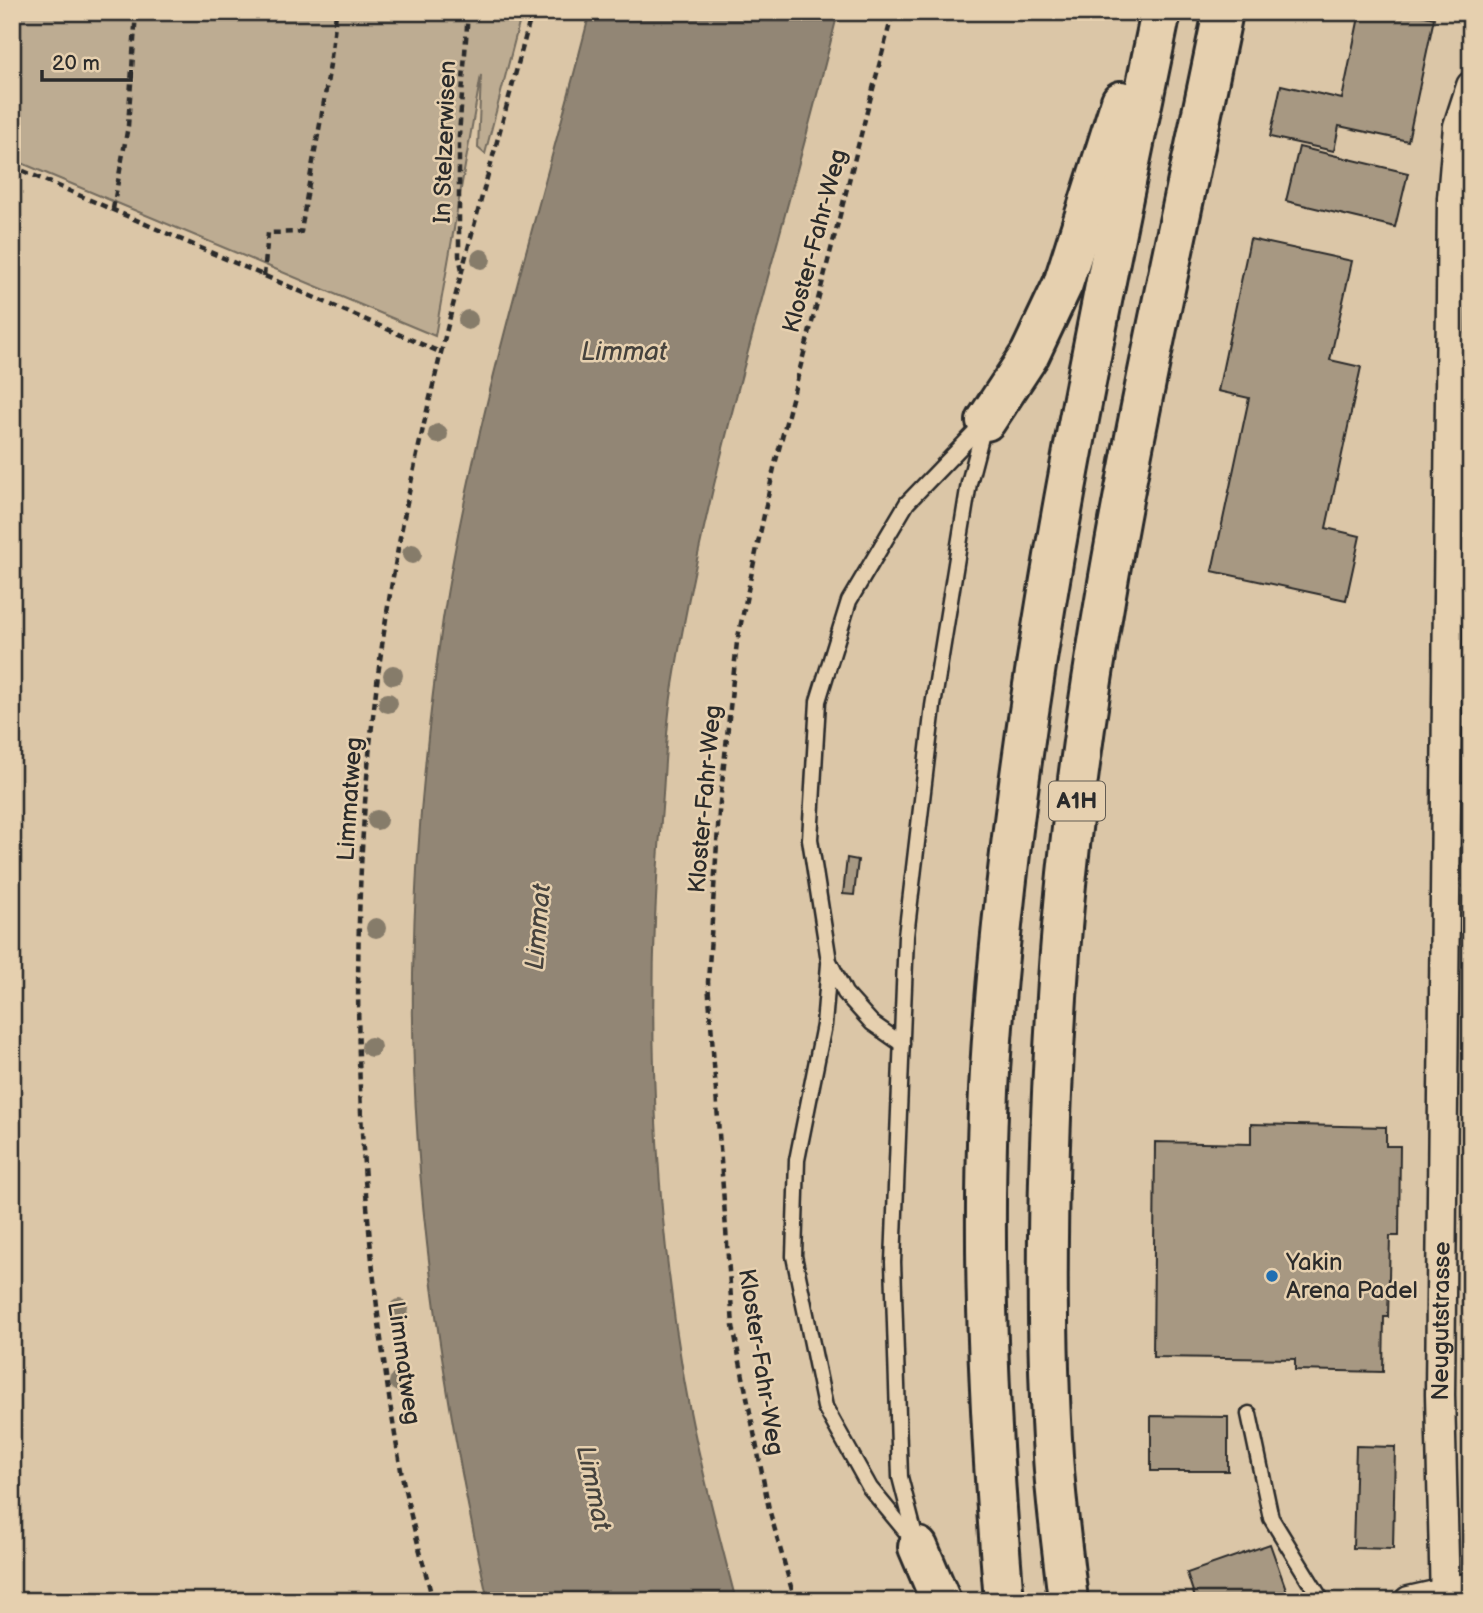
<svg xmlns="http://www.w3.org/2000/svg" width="1483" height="1613" font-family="'Balsamiq Sans',sans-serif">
  <rect width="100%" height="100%" fill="#dbc6a7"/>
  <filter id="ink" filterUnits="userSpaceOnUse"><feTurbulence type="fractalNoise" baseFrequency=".0143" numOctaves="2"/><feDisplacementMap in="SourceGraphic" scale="14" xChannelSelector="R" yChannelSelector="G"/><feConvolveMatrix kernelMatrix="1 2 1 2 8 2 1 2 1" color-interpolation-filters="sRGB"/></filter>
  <g filter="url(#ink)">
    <!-- green -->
    <polygon fill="#bdac92" stroke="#746c5e" stroke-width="2" points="12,12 522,12 485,154 478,148 481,75 435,336 12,159"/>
    <!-- water -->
    <path fill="#928674" stroke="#696257" stroke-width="2" d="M590,12H838C783,238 709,461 672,691C665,733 665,777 661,820C646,1005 653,1196 684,1379C697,1454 717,1527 736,1601H488C443,1396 410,1184 413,974C415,856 426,735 443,619C475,413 539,214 590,12Z"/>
    <!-- building -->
    <g fill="#a79882" stroke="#2b2b2b" stroke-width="2">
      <polygon points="1360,12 1407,12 1434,18 1408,141 1339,126 1334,151 1270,137 1281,85 1342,99"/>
      <polygon points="1299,147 1408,173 1395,227 1286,201"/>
      <polygon points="1250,239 1352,261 1330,360 1361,367 1326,528 1360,536 1346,600 1212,571 1249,398 1218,391"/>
      <polygon points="847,858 858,860 854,895 843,894"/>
      <polygon points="1251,1124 1386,1127 1386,1146 1400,1146 1399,1236 1390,1236 1388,1317 1384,1317 1383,1372 1295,1370 1295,1359 1153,1357 1155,1142 1251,1144"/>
      <polygon points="1151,1416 1228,1417 1228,1471 1151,1471"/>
      <polygon points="1356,1446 1395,1447 1393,1549 1353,1548"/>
      <polygon points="1270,1544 1287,1592 1262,1601 1196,1601 1187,1573"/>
    </g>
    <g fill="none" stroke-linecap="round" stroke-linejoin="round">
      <defs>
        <g id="service">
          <polyline points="1446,791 1471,790"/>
          <polyline points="829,964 824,1025 797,1160 794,1256 825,1407 870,1488 913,1540"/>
          <polyline points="902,1044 872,1023 845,993 829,961 810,839 818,701 849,601 907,503 985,422"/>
          <polyline points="1249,1414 1271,1518 1322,1601"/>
          <polyline points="918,1547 900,1477 893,1262 906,936 933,706 969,483 985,422"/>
        </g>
        <g id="minor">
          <polyline points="1409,1601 1471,1587"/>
          <path id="s1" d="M1445,1601L1440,1395L1452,198L1458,126L1471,86"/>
        </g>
        <g id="motorway">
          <polyline points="986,421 1030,354 1063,284 1121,101"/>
          <polyline points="918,1547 941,1601"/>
          <path d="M1004,1601C988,1406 978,1209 994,1013C1021,675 1093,344 1161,12"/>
          <path d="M1068,1601C1063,1553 1056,1505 1053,1456C1043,1299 1048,1139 1058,981C1079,657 1158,330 1223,12"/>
        </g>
      </defs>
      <!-- service casing -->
      <use href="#service" stroke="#2b2b2b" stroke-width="19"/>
      <!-- minor casing -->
      <use href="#minor" stroke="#2b2b2b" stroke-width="33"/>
      <!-- motorway casing -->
      <use href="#motorway" stroke="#2b2b2b" stroke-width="44"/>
      <!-- path -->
      <g stroke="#2b2b2b" stroke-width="4.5" stroke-dasharray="7 5" stroke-linecap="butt">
        <polyline points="12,166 442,353"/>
        <polyline points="113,209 128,126 136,12"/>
        <polyline points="462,270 459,256 459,136 468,12"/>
        <path d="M264,276L268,233L301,232C312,158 330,86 336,12"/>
        <path d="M433,1601C421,1554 407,1506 399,1459C349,1167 342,863 394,571C427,382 483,197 532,12"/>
        <polyline points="795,1601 769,1509 733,1326 708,982 719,812 737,642 774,468 893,12"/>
      </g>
      <!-- service -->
      <use href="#service" stroke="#e6d0af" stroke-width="14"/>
      <!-- minor -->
      <use href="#minor" stroke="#e6d0af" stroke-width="28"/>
      <!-- motorway -->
      <use href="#motorway" stroke="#e6d0af" stroke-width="38"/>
    </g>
    <!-- trees -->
    <g fill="#867b6b">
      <circle cx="481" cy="259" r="10"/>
      <circle cx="468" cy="320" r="10"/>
      <circle cx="438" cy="434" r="10"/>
      <circle cx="412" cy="554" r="10"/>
      <circle cx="393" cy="675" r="10"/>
      <circle cx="388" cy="703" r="10"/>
      <circle cx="377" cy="820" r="10"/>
      <circle cx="376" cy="928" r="10"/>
      <circle cx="371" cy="1047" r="10"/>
      <circle cx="399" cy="1309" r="10"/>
      <circle cx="399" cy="1382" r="10"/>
    </g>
  </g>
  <!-- markers -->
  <circle fill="#1f6fb2" stroke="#e6d0af" stroke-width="2.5" cx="1272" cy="1276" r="7"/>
  <g text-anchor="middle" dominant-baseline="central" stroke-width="5" stroke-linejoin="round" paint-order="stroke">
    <!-- shield labels -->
    <rect fill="#e6d0af" stroke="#635c53" stroke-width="2" x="1049" y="781.5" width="56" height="39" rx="5"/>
    <g font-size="23" font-weight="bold" fill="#2b2b2b">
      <text x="1077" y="801">A1H</text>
    </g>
    <!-- street labels -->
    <g font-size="24" fill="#2b2b2b" stroke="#e6d0af">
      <text transform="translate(445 142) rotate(-88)">In Stelzerwisen</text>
      <text transform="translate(815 241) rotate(-75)">Kloster-Fahr-Weg</text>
      <text transform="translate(350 799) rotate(-86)">Limmatweg</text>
      <text transform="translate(705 799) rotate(-85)">Kloster-Fahr-Weg</text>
      <text stroke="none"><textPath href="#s1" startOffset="280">Neugutstrasse</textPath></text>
      <text transform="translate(761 1362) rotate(81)">Kloster-Fahr-Weg</text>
      <text transform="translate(404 1363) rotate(82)">Limmatweg</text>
    </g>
    <!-- poi labels -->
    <g font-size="24" fill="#2b2b2b" stroke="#e6d0af" text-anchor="start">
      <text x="1286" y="1262">Yakin<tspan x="1286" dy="28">Arena Padel</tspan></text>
    </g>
    <!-- water labels -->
    <g font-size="26" font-style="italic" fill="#45423d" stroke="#e6d0af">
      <text x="624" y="352">Limmat</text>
      <text transform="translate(539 927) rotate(-85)">Limmat</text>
      <text transform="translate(593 1488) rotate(78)">Limmat</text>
    </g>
  </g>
  <!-- margin -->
  <rect width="1483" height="1613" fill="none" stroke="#e6d0af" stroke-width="42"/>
  <rect x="21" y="21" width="1441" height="1571" fill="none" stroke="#2b2b2b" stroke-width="2.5" filter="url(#ink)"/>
  <!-- scale -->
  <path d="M42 70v10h89v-10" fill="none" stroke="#2b2b2b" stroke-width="3.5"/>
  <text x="52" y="70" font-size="21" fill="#2b2b2b" stroke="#e6d0af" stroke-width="5" paint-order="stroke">20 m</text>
</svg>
